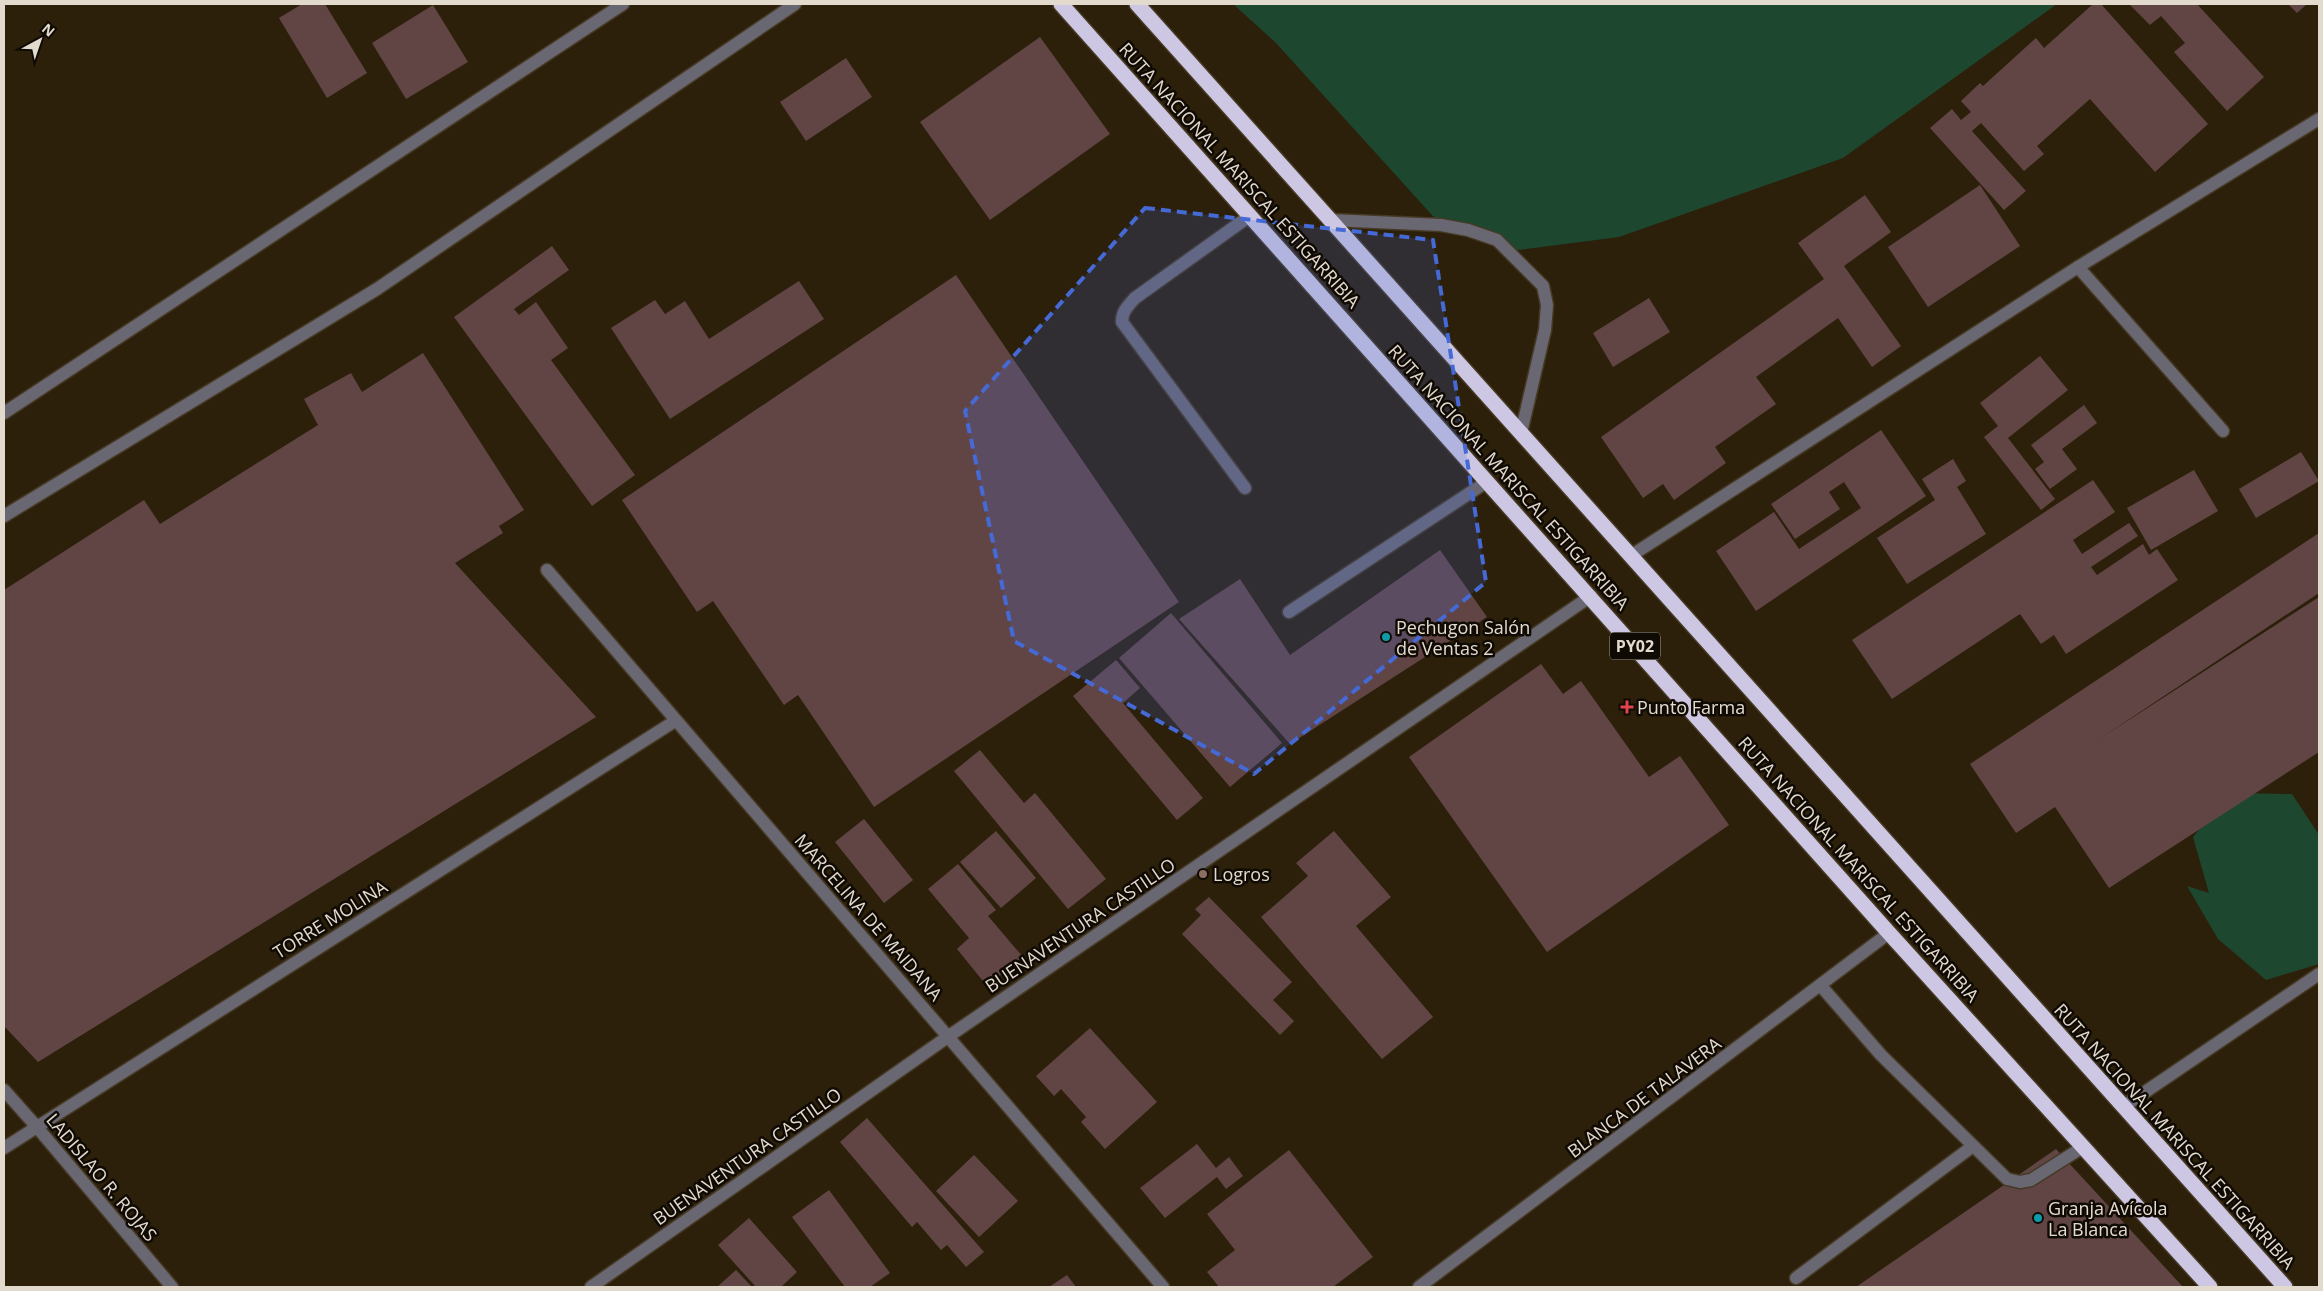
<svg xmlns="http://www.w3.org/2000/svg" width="2323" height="1291" font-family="'Open Sans',sans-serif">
  <rect width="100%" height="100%" fill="#2c200a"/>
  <!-- green -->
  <g fill="#1e472f">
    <polygon points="1233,4 2057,4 1843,158 1619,237 1511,251 1441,225 1276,43"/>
    <polygon points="2230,793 2292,794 2319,835 2319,964 2266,980 2218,939 2187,886 2209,893 2193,837"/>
  </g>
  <!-- building -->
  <g fill="#614544">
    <polygon points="302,4 325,4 367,73 327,98 279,18"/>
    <polygon points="2093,4 2101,4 2208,124 2155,172 2090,99 2037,146 2044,154 2024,171 1981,123 1972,131 2026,191 2004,210 1930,128 1952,109 1961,120 1971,112 1961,101 1980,83 1983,86 2036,38 2044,48"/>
    <polygon points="2129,4 2197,4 2264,77 2227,111 2174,52 2185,43 2161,16 2150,25"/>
    <polygon points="2288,4 2307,4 2297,13"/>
    <polygon points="433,5 468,62 406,99 372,43"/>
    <polygon points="1040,37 1110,134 990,220 920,122"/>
    <polygon points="846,58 872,97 806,141 780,102"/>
    <polygon points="1980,185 2020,246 1928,307 1888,247"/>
    <polygon points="1865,195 1891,232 1844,266 1901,346 1872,367 1838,318 1756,377 1776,404 1715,447 1726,463 1674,500 1663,484 1643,498 1601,437 1824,279 1798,243"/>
    <polygon points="552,246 569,270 514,309 519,315 536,302 568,348 551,360 635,475 592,506 454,317"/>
    <polygon points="956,275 1179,602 874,807 798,695 784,705 713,601 697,612 622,500"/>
    <polygon points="799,281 824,319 670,419 611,328 655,300 665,314 685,301 709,339"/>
    <polygon points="1649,298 1670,332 1613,367 1593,333"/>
    <polygon points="423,353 524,510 499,526 503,533 455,563 596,717 38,1062 4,1026 4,590 144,500 160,524 318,425 304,399 351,373 362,392"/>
    <polygon points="2040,356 2068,390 2008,438 2055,499 2041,510 1984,437 1998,426 1980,403"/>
    <polygon points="2084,405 2097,423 2062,449 2077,469 2050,489 2035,469 2044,462 2031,445"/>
    <polygon points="1881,430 1926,496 1756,611 1716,551 1774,512 1799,549 1861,508 1844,482 1829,492 1840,509 1795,539 1771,504"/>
    <polygon points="2301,452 2319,481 2256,518 2239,489"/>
    <polygon points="1953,459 1966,481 1957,487 1986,534 1907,584 1877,538 1935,500 1922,479"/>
    <polygon points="2194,470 2218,511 2151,550 2127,508"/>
    <polygon points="2093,480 2115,512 2073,540 2082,554 2129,523 2138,536 2091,567 2097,575 2143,544 2149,555 2157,549 2178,580 2066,654 2054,635 2041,644 2020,614 1892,699 1852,640"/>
    <polygon points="2319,533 2319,593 2101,738 2319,597 2319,752 2109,888 2055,807 2016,833 1970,764"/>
    <polygon points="1440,550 1487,617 1290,744 1179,619 1240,579 1290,655"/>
    <polygon points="1171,613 1282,743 1230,787 1119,658"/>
    <polygon points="1116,660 1140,688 1123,703 1203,798 1177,820 1073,696"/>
    <polygon points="1541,664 1563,694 1581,681 1649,777 1680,756 1729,825 1547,952 1409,757"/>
    <polygon points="980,750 1024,803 1035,793 1106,879 1068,909 954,771"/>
    <polygon points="864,819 913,880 884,903 835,842"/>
    <polygon points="996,831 1036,878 1001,908 960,862"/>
    <polygon points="1334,831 1391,897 1356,926 1433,1017 1382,1059 1261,917 1308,876 1296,863"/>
    <polygon points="958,864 996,910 988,916 1023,957 987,986 957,949 969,938 928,889"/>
    <polygon points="1209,897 1292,982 1273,1000 1294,1021 1280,1035 1182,934 1201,915 1195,909"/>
    <polygon points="1090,1028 1157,1102 1105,1149 1081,1122 1086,1117 1061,1089 1054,1096 1036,1076"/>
    <polygon points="867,1118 984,1252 966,1267 947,1245 941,1250 917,1222 912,1227 840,1142"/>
    <polygon points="1197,1144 1216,1168 1229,1157 1243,1176 1226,1189 1217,1177 1165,1218 1140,1188"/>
    <polygon points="2056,1149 2183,1287 1856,1287"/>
    <polygon points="1289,1150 1373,1257 1333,1287 1219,1287 1207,1272 1235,1250 1207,1214"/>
    <polygon points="974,1155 1018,1201 979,1237 936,1191"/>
    <polygon points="829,1190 890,1273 870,1287 845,1287 792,1217"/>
    <polygon points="749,1218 797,1272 781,1287 756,1287 718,1245"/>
    <polygon points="736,1270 752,1287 717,1287"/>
    <polygon points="1067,1275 1076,1287 1049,1287"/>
  </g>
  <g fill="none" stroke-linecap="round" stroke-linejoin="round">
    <defs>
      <g id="minor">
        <polyline points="1330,220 1441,225 1468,230 1497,240 1543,286 1547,305 1545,330 1521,433"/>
        <polyline points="2078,267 2223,431"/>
        <polyline points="4,413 623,4"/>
        <path d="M1245,488L1122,322C1122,311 1128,306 1135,298L1251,215"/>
        <polyline points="4,516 377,289 795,4"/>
        <polyline points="1632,555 2078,267 2319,119"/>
        <polyline points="547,570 1163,1287"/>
        <polyline points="1289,612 1488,481"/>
        <polyline points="1821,986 1881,1055 2007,1179 2020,1182 2031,1180 2083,1147"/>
        <polyline points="4,1090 36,1126 172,1287"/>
        <polyline points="2123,1107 2319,974"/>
        <polyline points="4,1148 675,721"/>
        <polyline points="1796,1278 1973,1146"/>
        <polyline points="591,1287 949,1036 1591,596"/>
        <polyline points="1419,1287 1889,933"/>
      </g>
      <g id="highway">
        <polyline points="1061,4 1889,933 2210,1287"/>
        <polyline points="1137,4 2285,1287"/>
      </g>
    </defs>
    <!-- minor casing -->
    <use href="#minor" stroke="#463a25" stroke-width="15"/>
    <!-- highway casing -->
    <use href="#highway" stroke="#463a25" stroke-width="18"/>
    <!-- minor -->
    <use href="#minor" stroke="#696772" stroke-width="12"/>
    <!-- highway -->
    <use href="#highway" stroke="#cdc7e3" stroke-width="15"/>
  </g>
  <!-- marked area -->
  <path fill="#456ad6" fill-opacity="0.2" stroke="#456ad6" stroke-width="4" stroke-dasharray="10 6" stroke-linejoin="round" d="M1145,208L1433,240L1486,582L1254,774L1014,641L965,411Z"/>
  <!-- markers -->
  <g fill="#0f9aa8" stroke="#100a04" stroke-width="2">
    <circle cx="1386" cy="637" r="5"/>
    <circle cx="2038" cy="1218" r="5"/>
  </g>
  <path fill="#e0444e" stroke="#100a04" stroke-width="2" d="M1624.5 699.5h5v5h5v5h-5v5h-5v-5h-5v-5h5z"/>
  <circle fill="#8d6e63" stroke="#100a04" stroke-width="2" cx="1203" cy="874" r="5"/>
  <g text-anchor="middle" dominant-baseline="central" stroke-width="5" stroke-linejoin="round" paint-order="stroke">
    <!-- shield labels -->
    <rect fill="#100a04" stroke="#a49c91" stroke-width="1" x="1610" y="632.5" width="50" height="27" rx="4"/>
    <g font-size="16" font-weight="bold" fill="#e3dace">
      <text x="1635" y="646">PY02</text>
    </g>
    <!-- street labels -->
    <g font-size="18" fill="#e3dace" stroke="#100a04">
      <text transform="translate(1240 175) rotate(48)">RUTA NACIONAL MARISCAL ESTIGARRIBIA</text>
      <text transform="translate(1509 477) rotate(48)">RUTA NACIONAL MARISCAL ESTIGARRIBIA</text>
      <text transform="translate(1859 869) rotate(48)">RUTA NACIONAL MARISCAL ESTIGARRIBIA</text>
      <text transform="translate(869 917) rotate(49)">MARCELINA DE MAIDANA</text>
      <text transform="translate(330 919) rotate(-32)">TORRE MOLINA</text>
      <text transform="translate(1080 925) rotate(-34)">BUENAVENTURA CASTILLO</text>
      <text transform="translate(1644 1097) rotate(-37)">BLANCA DE TALAVERA</text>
      <text transform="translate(2175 1136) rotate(48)">RUTA NACIONAL MARISCAL ESTIGARRIBIA</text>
      <text transform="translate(747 1156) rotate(-35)">BUENAVENTURA CASTILLO</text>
      <text transform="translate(102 1177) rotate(50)">LADISLAO R. ROJAS</text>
    </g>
    <!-- poi labels -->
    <g font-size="18" fill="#e3dace" stroke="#100a04" text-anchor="start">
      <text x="1396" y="627">Pechugon Salón<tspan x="1396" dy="21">de Ventas 2</tspan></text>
      <text x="1637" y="707">Punto Farma</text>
      <text x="1213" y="874">Logros</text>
      <text x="2048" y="1208">Granja Avícola<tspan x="2048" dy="21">La Blanca</tspan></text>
    </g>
  </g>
  <!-- border -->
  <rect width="2323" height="1291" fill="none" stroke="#e3dace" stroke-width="10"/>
  <!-- north arrow -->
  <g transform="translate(40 40) rotate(40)" stroke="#100a04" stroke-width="4" paint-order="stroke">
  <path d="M0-4L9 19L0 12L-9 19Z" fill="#e3dace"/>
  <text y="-8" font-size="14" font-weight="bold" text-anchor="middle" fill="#e3dace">N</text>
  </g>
</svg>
